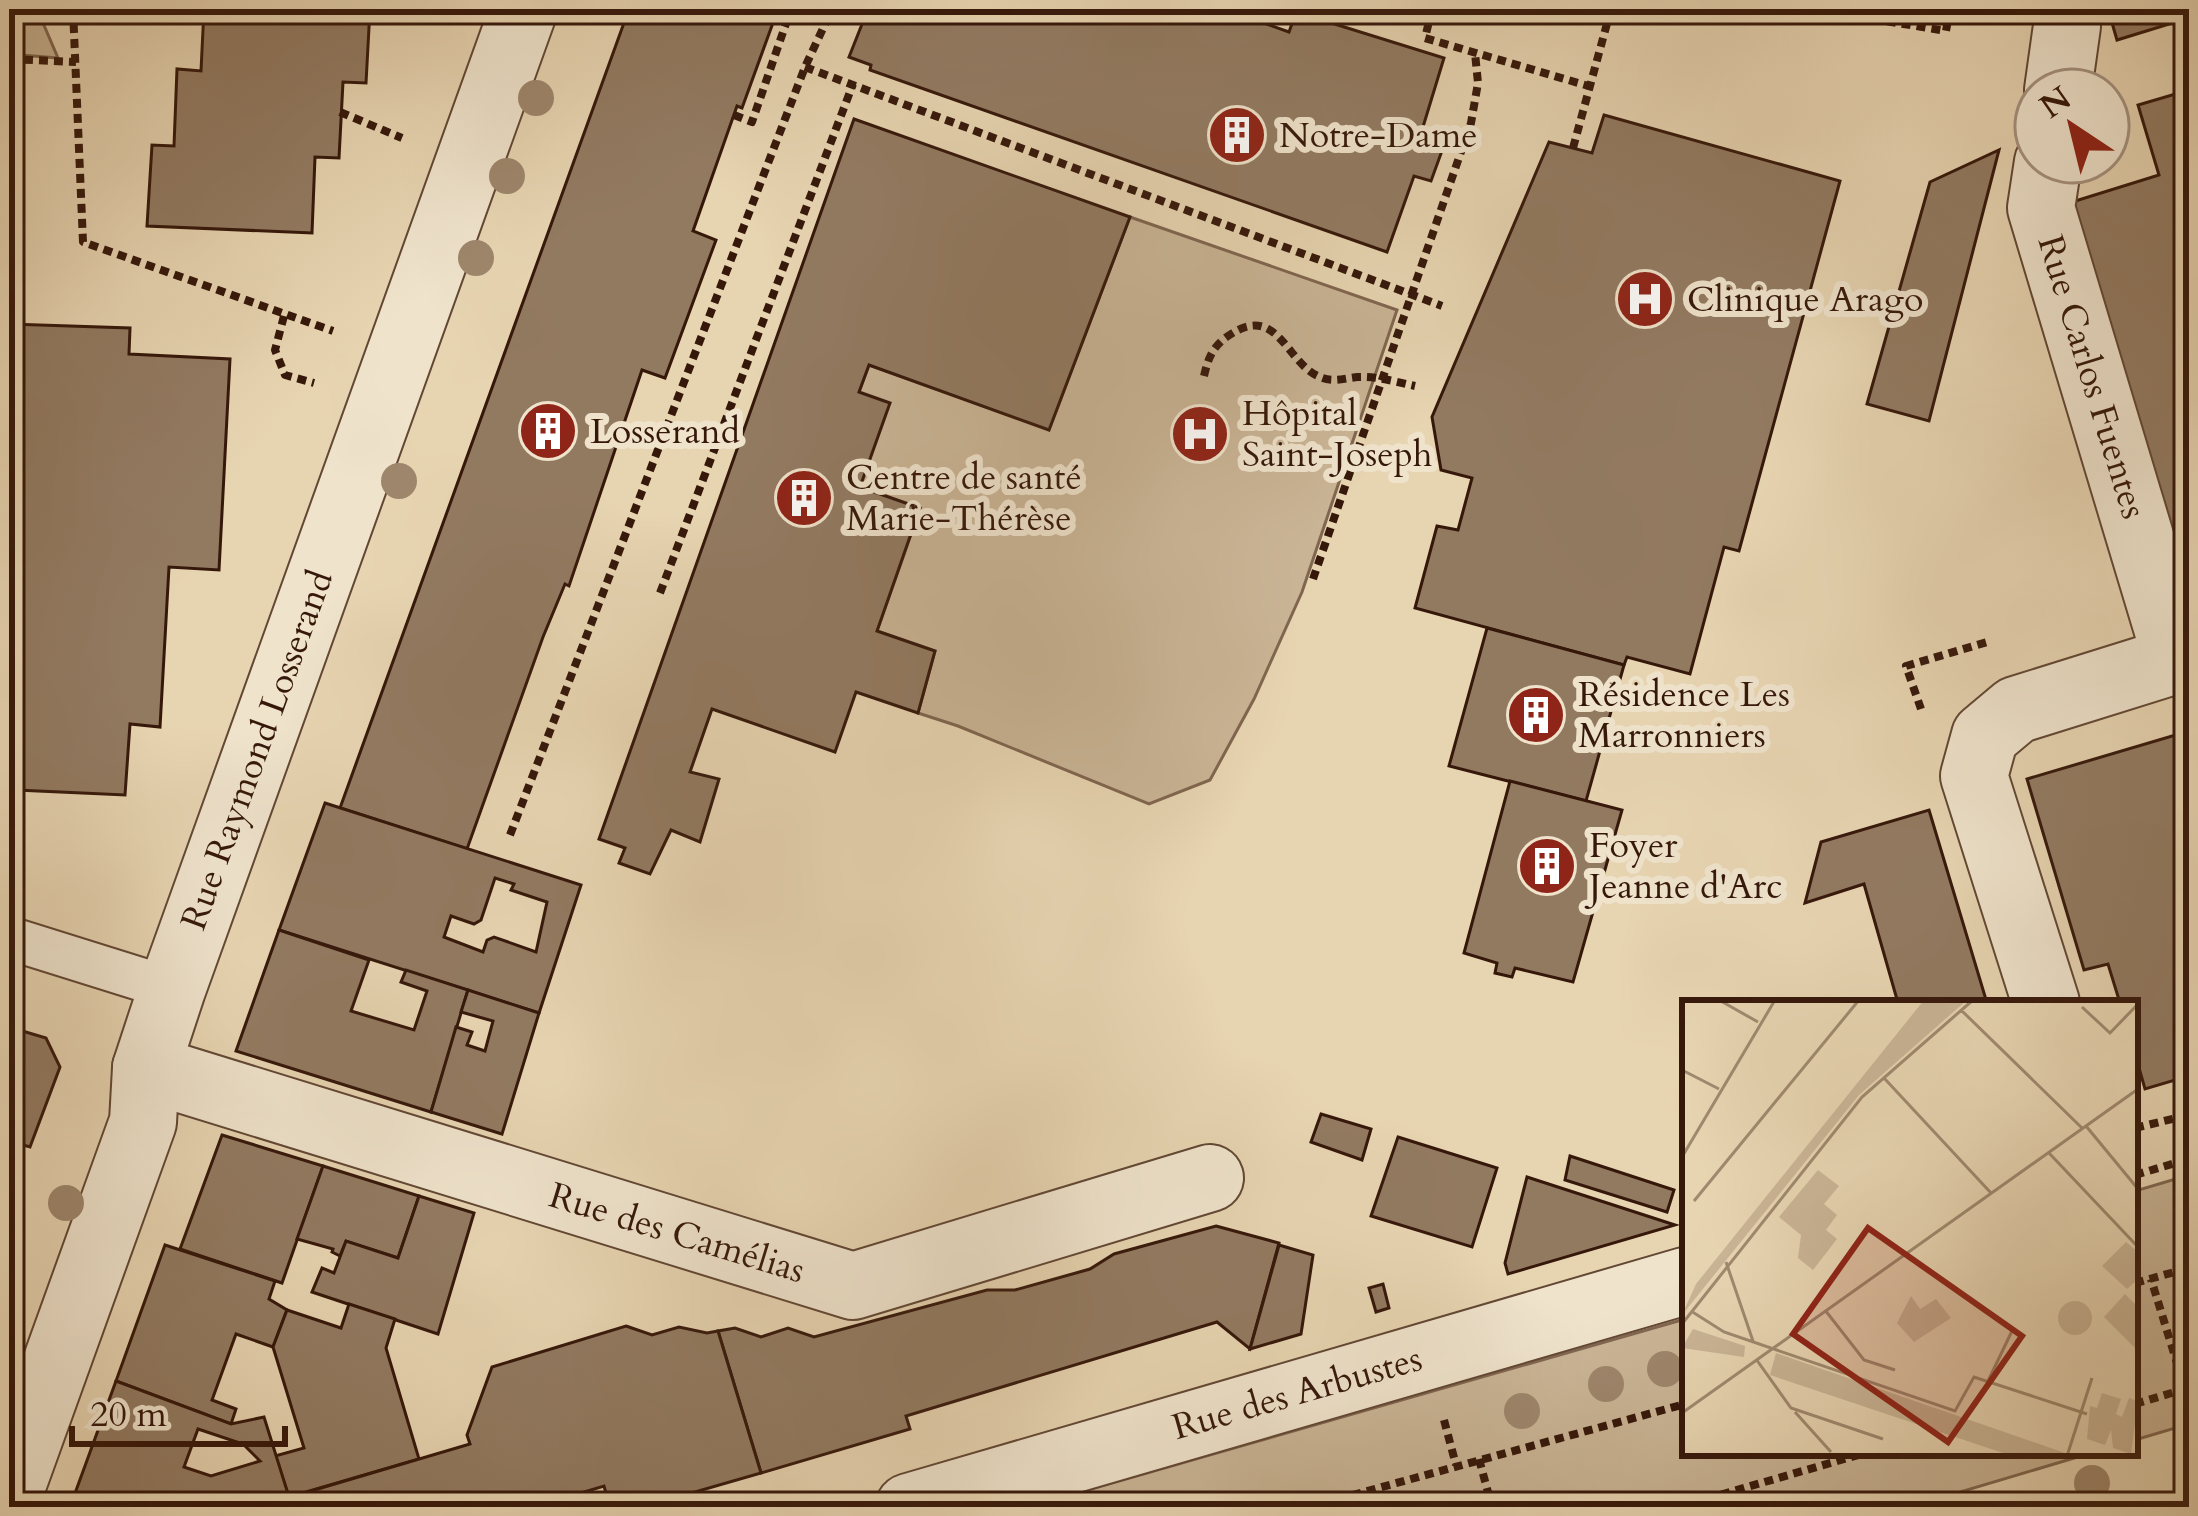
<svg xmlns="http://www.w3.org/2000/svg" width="2198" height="1516" font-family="Cardo,serif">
  <rect width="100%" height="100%" fill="#e7d4b1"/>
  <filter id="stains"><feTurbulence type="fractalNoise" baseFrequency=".00167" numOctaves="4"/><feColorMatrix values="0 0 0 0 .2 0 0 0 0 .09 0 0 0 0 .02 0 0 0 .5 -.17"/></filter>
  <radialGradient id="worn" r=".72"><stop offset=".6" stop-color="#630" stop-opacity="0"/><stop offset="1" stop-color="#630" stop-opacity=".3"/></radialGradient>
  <!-- green -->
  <g fill="#c9b495" stroke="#806650" stroke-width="3">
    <polygon points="9,9 37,9 58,58 9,54"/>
    <polygon points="1130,217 1397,310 1302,592 1254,699 1210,780 1149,804 958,726 918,713 935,651 877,631 920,509 860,487 859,392 869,365 1049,429"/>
    <polygon points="2189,1175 2189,1424 2135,1440 2135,1191"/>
    <polygon points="1685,1319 1685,1453 2091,1453 1910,1507 1028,1507"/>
  </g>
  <!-- building -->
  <g fill="#927a61" stroke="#36180b" stroke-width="3" fill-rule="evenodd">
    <polygon points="204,9 370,9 366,83 343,82 339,158 315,157 312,233 147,226 152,145 174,146 177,69 201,71"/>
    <polygon points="629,9 778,9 742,108 737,106 693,231 716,240 665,378 642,370 569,586 565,584 543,637 467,849 340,808"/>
    <polygon points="868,9 1224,9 1289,32 1295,15 1325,21 1444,58 1419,140 1443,148 1431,181 1414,176 1387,252 870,70 871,65 849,57"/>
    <polygon points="2108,9 2189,9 2189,18 2117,40"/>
    <polygon points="2189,90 2189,552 2176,555 2072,202 2159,175 2138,105"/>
    <polygon points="1604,115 1840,181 1739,551 1724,547 1690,674 1627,657 1624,665 1415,608 1437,526 1458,530 1472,478 1441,470 1432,417 1549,142 1592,153"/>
    <polygon points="854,119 1130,217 1049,430 869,365 859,392 890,403 860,487 920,508 877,631 935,651 918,713 856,692 835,752 712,709 690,772 719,779 700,842 671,830 650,874 619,863 625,848 599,839"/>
    <polygon points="1999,150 1929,421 1867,404 1930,182"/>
    <polygon points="9,324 130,328 129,354 230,359 219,570 169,567 160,727 130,724 125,795 17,790 18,771 9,771"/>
    <polygon points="1487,628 1624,665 1586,801 1449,766"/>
    <polygon points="2189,731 2189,1076 2145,1089 2135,1054 2135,1003 2120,1003 2108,964 2084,970 2027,779"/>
    <polygon points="1510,781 1622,810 1573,982 1515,968 1512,977 1495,973 1497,963 1464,953"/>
    <path d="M325,803L581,885L539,1013L279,930ZM495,878L514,884L511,890L547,902L536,952L494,937L487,940L483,952L444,937L451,916L474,924L481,920Z"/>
    <polygon points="1929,810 1987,1003 1898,1003 1864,884 1805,903 1821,842"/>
    <polygon points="279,930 369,960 351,1011 414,1030 427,991 401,982 406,970 468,990 431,1112 236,1051"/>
    <polygon points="468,990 539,1013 502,1134 431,1112 456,1027 472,1032 467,1045 485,1051 493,1021 461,1012"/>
    <polygon points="9,1027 46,1038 60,1067 30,1147 9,1141"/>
    <polygon points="1321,1114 1371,1129 1362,1160 1311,1142"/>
    <polygon points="222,1135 323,1166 282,1283 180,1249"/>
    <polygon points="1398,1137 1497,1168 1472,1247 1371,1216"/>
    <polygon points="1570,1156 1674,1190 1667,1212 1565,1180"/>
    <polygon points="323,1166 419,1196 398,1258 346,1241 340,1256 332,1252 333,1249 297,1239"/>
    <polygon points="1527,1177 1675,1225 1508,1274 1505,1263"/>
    <polygon points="419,1196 474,1213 438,1334 312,1292 322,1268 334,1273 346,1241 398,1258"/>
    <polygon points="1216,1226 1279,1243 1250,1349 1217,1322 906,1416 910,1429 761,1473 718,1331 735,1328 761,1337 788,1328 814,1337 987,1290 1015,1290 1090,1269 1114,1254"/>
    <polygon points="165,1245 275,1281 269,1299 287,1310 273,1347 236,1334 212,1400 236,1409 231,1424 116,1381"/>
    <polygon points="1279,1245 1313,1255 1301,1334 1250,1349"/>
    <polygon points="1383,1284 1389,1308 1376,1312 1369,1288"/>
    <polygon points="349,1304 395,1319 386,1348 419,1459 289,1497 275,1456 304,1448 273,1347 287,1310 341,1328"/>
    <polygon points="626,1326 652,1335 679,1327 707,1333 718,1331 761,1473 643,1507 610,1507 604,1486 557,1500 559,1507 257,1507 470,1444 467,1435 492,1367"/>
    <path d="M116,1381L231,1424L264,1417L289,1497L257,1507H70ZM198,1429L243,1444L260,1461L211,1476L184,1467Z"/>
  </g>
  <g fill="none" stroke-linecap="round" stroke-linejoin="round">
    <defs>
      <polyline id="service" points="9,938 172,989"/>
      <g id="minor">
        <polyline points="2058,90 2067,26"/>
        <polyline points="2048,162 2041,208 2177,660"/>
        <polyline points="2046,1003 1974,776 1985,736 2016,710 2189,656"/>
        <polyline points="146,1068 853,1286 1210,1178"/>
        <polyline points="909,1507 1685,1281"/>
      </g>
      <polyline id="tertiary" points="9,1494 143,1122 146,1068 172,989 524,9"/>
    </defs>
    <!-- service casing -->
    <use href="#service" stroke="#624734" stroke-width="46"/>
    <!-- minor casing -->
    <use href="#minor" stroke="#624734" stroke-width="70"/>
    <!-- tertiary casing -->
    <use href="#tertiary" stroke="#624734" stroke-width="70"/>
    <!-- path -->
    <g stroke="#36180b" stroke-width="8" stroke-dasharray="9 6" stroke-linecap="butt">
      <polyline points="73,9 83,242 333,331"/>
      <polyline points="799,9 811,14 813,9"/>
      <polyline points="1432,9 1425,38 1592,87"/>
      <polyline points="1813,9 1946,31 1950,9"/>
      <polyline points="1279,12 1280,9"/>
      <polyline points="9,59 76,62"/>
      <polyline points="805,67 1442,306"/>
      <polyline points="340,112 402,138"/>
      <polyline points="734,115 752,122 791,9"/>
      <polyline points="1573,148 1611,9"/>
      <polyline points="284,316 275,350 285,375 314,383"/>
      <path d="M1204,376C1208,359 1212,347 1228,336C1278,301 1286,364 1320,377C1333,383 1345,378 1358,377C1376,376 1397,382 1415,386"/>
      <polyline points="1313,579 1471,123 1478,83 1475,53"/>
      <polyline points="660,593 853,84"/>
      <polyline points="1921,709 1906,666 1987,642"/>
      <polyline points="510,835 805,67 832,9"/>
      <polyline points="2135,1128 2189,1115"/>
      <polyline points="2135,1175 2189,1159"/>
      <polyline points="2135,1283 2189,1268"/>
      <polyline points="2135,1404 2185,1389 2151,1279"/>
      <polyline points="1444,1420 1456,1465"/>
      <polyline points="1479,1459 1492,1507"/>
      <polyline points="1309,1507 1685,1404"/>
      <polyline points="1678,1507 1865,1453"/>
    </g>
    <!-- service -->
    <use href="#service" stroke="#efe3cc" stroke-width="42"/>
    <!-- minor -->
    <use href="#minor" stroke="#efe3cc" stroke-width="66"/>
    <!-- tertiary -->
    <use href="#tertiary" stroke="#efe3cc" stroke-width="66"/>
  </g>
  <!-- trees -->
  <g fill="#9e866c">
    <circle cx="536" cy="98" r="18"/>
    <circle cx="507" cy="176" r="18"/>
    <circle cx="476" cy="258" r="18"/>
    <circle cx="399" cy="481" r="18"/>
    <circle cx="66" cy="1203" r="18"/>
    <circle cx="1665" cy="1369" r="18"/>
    <circle cx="1606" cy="1384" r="18"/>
    <circle cx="1522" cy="1411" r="18"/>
    <circle cx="2092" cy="1483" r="18"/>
  </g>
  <!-- icons -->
  <defs>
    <symbol id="building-disc" viewBox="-11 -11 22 22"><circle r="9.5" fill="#8f2418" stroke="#efe3cc"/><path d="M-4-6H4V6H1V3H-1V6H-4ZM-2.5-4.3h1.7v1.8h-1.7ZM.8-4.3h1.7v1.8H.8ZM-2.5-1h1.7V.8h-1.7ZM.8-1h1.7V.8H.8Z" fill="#fff"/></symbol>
    <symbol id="hospital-disc" viewBox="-11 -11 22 22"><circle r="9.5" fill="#8f2418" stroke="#efe3cc"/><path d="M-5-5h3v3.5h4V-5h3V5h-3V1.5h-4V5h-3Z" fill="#fff"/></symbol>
  </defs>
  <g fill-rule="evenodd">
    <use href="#building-disc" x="1204" y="102" width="66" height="66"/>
    <use href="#hospital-disc" x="1612" y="266" width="66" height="66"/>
    <use href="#building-disc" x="515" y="398" width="66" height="66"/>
    <use href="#hospital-disc" x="1167" y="401" width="66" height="66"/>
    <use href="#building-disc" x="771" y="465" width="66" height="66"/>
    <use href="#building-disc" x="1503" y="682" width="66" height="66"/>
    <use href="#building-disc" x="1514" y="833" width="66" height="66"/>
  </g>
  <g text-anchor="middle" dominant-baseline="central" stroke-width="12" stroke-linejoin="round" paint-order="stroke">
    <!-- poi labels -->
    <g font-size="36" fill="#36180b" stroke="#efe3cc" text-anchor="start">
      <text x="1279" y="135">Notre-Dame</text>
      <text x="1687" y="299">Clinique Arago</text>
      <text x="1242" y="413">Hôpital<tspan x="1242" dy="41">Saint-Joseph</tspan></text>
      <text x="590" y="431">Losserand</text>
      <text x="846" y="477">Centre de santé<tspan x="846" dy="41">Marie-Thérèse</tspan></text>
      <text x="1578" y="694">Résidence Les<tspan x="1578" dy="41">Marronniers</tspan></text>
      <text x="1589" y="845">Foyer<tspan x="1589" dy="41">Jeanne d'Arc</tspan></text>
    </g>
    <!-- street labels -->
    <g font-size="36" fill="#36180b" stroke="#efe3cc">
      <text transform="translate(2092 377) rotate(73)">Rue Carlos Fuentes</text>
      <text transform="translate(257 750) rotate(-70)">Rue Raymond Losserand</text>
      <text transform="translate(677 1233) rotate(17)">Rue des Camélias</text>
      <text transform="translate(1297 1393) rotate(-16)">Rue des Arbustes</text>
    </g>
  </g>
  <!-- overview -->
  <g transform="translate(1682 1000)">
    <rect width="456" height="456" fill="#e7d4b1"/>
    <path d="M242,0H285L177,95L0,315L14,284ZM136,170L157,186L142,204L155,215L144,230L155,239L131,270L116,258L119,235L97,217ZM444,242L456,252V279L445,289L420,266ZM443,294L456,307V351L422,317ZM229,296L238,309L254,299L269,318L232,342L215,323ZM376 318a17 17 0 1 1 34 0a17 17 0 1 1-34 0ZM11,329L63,346L62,357L0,348ZM94,353L383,453L382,456H330L88,375ZM420,393L439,399L434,414L440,417L447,398L456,401L449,454L431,448L429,430L423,445L405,439L408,406L415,408Z" fill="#c9b495"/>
    <path fill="none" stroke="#a0896f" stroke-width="3" d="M37,0L76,22M400,7L428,33L455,5M279,10L400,128M0,70L37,89M202,78L309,193M404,126L456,189M367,153L456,247M0,157L93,0M12,201L177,0M44,262L71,341M143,310L182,360L213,370M9,311L42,332L273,411L292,377L405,414M0,324L180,97L291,0M74,359L109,408L201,439M306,381L330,331M113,412L149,452M0,413L456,89M385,456L410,378"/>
    <path fill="#8f2418" fill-opacity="0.15" stroke="#8f2418" stroke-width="6" d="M186,228L340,336L266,442L111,334Z"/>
    <rect width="456" height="456" fill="none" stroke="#36180b" stroke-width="6"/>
  </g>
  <!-- margin -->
  <rect width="2198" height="1516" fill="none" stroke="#e7d4b1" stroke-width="48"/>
  <rect x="12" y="12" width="2174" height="1492" fill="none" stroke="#36180b" stroke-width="6"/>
  <rect x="24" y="24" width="2150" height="1468" fill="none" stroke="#36180b" stroke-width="3"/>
  <!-- north arrow -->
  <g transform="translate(2072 126) rotate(325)"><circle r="57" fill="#efe3cc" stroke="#a5927f" stroke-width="3"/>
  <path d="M0-9L21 45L0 30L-21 45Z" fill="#8f2418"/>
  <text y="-18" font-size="33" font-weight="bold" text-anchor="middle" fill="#36180b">N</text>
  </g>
  <!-- scale -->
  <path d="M72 1426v18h213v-18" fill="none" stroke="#36180b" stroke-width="6"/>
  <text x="90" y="1426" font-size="36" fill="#36180b" stroke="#efe3cc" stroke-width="9" paint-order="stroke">20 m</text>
  <rect width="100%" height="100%" filter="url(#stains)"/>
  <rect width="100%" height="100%" fill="url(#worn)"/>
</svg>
